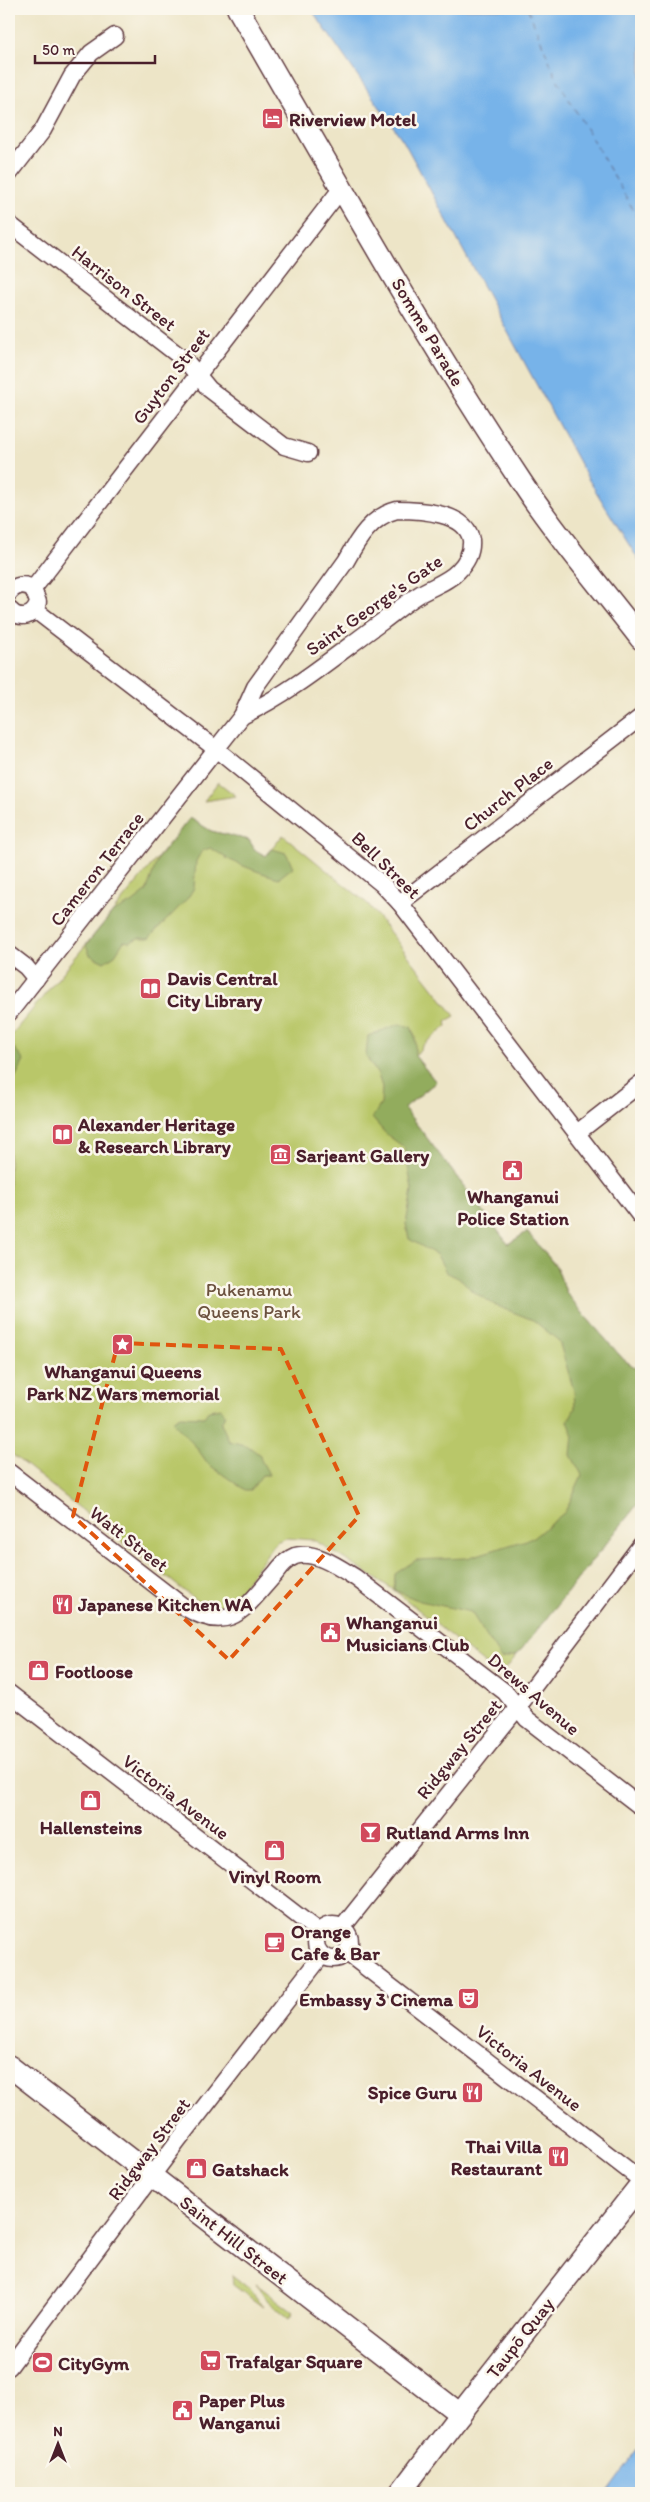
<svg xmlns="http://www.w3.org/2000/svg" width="650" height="2502" font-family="Itim,sans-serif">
  <rect width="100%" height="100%" fill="#fbf7ec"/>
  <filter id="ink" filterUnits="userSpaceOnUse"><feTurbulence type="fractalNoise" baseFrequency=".02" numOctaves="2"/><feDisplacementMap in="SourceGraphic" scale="10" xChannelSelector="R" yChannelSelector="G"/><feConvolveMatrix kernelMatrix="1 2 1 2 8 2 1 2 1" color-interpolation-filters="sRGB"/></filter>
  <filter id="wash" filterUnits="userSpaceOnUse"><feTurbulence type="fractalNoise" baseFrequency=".0096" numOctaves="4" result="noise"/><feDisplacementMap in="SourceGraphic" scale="20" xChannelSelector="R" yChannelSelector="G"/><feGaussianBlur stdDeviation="1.12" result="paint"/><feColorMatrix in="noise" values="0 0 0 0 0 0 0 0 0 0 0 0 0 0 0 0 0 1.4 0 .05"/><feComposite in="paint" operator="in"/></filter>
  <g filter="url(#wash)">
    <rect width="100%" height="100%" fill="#ede5c7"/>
    <!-- green -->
    <g fill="#b9c769" stroke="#82734a">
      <polygon points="218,782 236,796 204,801"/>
      <polygon points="190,818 211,831 249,840 255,850 266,856 283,835 368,904 455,1016 446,1021 447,1026 424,1044 415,1056 436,1082 404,1108 508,1244 527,1232 556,1266 566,1292 585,1316 624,1360 641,1371 641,1437 639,1440 641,1442 641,1500 500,1676 394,1590 314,1540 286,1538 276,1542 232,1601 216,1606 197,1601 9,1452 9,1038"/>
      <polygon points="232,2275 251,2290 263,2307 233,2285"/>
      <polygon points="256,2284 293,2312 289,2318 268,2301"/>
    </g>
    <!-- forest -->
    <g fill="#92ac5d" stroke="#6e6644">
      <path d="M190,818L211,831L249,840L255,850L266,856L272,849L286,853L293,867L279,878C263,874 245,867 230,860C223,857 217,851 210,848L202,851L196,861L194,888L187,899L149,938H138L130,942L124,941L115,955L104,962L90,955L86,945L113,912L132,903L146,892L158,858Z"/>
      <polygon points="399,1024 411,1027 415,1037 415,1056 436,1082 404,1108 508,1244 527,1232 556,1266 566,1292 585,1316 624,1360 641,1371 641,1437 639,1440 641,1442 641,1500 517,1655 501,1659 471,1612 420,1601 394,1590 395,1574 416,1560 467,1558 533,1538 565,1512 582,1475 571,1455 573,1434 568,1421 575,1408 574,1391 559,1341 533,1320 495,1305 472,1291 462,1280 446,1272 437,1255 409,1239 406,1224 412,1190 405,1148 386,1134 372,1118 381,1104 382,1087 378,1075 366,1056 368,1036"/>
      <polygon points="9,1046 15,1049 24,1061 9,1089"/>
      <path d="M220,1408L225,1415L221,1423L229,1441L248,1446L260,1455C261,1463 266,1467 269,1475H262L251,1490H245L208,1464L197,1448L172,1421L180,1416L204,1417L209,1410Z"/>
    </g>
    <!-- water -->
    <g fill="#77b3e9" stroke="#60698a">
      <polygon points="311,9 641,9 641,564 587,477 404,142"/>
      <polygon points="641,2445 641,2493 606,2493"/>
    </g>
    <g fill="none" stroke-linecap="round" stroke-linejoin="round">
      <!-- ferry -->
      <polyline stroke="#5a536e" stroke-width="1" stroke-dasharray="6 5" stroke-linecap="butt" points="528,9 556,77 641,223"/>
    </g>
  </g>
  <g filter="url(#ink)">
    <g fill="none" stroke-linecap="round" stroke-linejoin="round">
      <defs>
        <g id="minor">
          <polyline points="9,174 43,130 72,76 91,53 115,36"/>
          <polyline points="9,224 186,361 209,389 284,446 308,453"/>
          <path d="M397,510C419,510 467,512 471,540C472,552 467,562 458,571C448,582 433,586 420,594C407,602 395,612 383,621C337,654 293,692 242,716L255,687L346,561C358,539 372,516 397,510Z"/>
          <polyline points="33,589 341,189"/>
          <path d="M9,593C16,584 25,583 33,589L38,602C35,617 19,621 9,609"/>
          <polyline points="35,610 216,749 382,884 400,903 641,1217"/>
          <polyline points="400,903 641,717"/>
          <polyline points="9,954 26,967 36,979"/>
          <polyline points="9,1013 242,716"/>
          <polyline points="577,1133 641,1083"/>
          <path d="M9,1472L184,1607C232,1636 245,1607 275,1574C280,1567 287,1559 295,1556C315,1550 340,1568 356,1578L505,1692L527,1719L641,1807"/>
          <polyline points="9,1693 319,1932"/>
          <circle cx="333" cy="1942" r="17"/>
          <polyline points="342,1928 518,1707 641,1545"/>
          <polyline points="346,1952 641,2180"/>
          <polyline points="9,2367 178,2141 322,1955"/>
        </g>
        <g id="major">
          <path d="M238,9C331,169 421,332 524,486C559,539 602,588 641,639"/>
          <polyline points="9,2066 460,2414"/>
          <polyline points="400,2493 460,2414 641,2184"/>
        </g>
      </defs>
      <!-- minor casing -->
      <use href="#minor" stroke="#623d42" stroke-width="19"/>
      <!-- major casing -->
      <use href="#major" stroke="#623d42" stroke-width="24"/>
      <!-- minor -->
      <use href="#minor" stroke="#fff" stroke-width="16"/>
      <!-- major -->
      <use href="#major" stroke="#fff" stroke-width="21"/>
    </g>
  </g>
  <!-- marked area -->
  <path fill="none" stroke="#e0560e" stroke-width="4" stroke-dasharray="10 6" stroke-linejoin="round" d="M118,1343L281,1349L359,1516L229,1660L73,1516Z"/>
  <!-- icons -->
  <defs>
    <symbol id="hotel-square" viewBox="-11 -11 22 22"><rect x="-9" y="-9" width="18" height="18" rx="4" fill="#d1495b" stroke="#fbf7ec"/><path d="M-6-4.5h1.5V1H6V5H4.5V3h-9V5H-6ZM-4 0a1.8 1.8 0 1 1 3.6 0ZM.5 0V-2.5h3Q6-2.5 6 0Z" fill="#fff"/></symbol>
    <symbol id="library-square" viewBox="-11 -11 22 22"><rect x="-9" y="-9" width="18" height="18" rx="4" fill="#d1495b" stroke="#fbf7ec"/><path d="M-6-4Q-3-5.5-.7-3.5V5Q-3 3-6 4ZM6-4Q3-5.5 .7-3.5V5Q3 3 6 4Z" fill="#fff"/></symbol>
    <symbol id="museum-square" viewBox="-11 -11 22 22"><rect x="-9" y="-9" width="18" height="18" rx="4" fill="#d1495b" stroke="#fbf7ec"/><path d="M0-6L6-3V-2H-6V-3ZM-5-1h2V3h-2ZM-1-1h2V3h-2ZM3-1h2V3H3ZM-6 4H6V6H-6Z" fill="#fff"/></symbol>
    <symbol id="civic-square" viewBox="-11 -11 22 22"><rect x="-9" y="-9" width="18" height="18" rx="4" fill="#d1495b" stroke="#fbf7ec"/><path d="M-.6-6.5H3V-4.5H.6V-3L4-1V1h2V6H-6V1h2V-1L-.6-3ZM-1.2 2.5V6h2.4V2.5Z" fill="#fff"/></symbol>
    <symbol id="sight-square" viewBox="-11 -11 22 22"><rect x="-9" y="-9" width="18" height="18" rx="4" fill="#d1495b" stroke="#fbf7ec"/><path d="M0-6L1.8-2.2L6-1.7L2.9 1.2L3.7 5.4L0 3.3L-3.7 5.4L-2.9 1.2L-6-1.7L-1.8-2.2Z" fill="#fff"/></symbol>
    <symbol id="restaurant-square" viewBox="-11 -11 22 22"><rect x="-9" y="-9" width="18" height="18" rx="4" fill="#d1495b" stroke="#fbf7ec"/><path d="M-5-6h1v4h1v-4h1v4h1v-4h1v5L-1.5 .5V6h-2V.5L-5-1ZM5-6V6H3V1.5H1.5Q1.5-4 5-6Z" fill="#fff"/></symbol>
    <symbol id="shop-square" viewBox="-11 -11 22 22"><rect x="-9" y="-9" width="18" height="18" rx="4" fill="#d1495b" stroke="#fbf7ec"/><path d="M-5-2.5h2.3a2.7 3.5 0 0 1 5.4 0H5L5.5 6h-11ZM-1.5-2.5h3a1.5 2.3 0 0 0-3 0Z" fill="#fff"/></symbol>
    <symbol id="bar-square" viewBox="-11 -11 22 22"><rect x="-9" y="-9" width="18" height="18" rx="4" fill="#d1495b" stroke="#fbf7ec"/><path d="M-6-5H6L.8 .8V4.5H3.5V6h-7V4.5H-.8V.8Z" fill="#fff"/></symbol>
    <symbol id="cafe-square" viewBox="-11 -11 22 22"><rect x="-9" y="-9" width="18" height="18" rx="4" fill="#d1495b" stroke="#fbf7ec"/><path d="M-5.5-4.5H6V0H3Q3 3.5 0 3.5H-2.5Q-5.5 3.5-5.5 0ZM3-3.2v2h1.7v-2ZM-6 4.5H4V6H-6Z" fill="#fff"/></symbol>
    <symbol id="theatre-square" viewBox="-11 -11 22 22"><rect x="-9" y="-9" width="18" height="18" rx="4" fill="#d1495b" stroke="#fbf7ec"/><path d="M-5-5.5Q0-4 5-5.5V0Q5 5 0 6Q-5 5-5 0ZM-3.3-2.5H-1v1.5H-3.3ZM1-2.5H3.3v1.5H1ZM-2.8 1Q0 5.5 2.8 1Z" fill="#fff"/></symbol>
    <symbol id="supermarket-square" viewBox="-11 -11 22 22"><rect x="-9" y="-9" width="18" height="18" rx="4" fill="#d1495b" stroke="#fbf7ec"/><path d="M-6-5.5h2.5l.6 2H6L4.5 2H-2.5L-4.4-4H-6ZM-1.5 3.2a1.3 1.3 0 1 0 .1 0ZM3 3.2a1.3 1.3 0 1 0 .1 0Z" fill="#fff"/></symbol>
    <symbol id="stadium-square" viewBox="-11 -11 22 22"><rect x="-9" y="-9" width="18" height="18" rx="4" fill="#d1495b" stroke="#fbf7ec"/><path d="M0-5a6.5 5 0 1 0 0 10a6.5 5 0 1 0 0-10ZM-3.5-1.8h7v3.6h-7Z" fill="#fff"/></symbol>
  </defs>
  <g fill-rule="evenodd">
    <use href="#hotel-square" x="260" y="106" width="25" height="25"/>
    <use href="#library-square" x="138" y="976" width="25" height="25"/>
    <use href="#library-square" x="50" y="1122" width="25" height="25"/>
    <use href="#museum-square" x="268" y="1142" width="25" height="25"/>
    <use href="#civic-square" x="500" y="1158" width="25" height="25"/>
    <use href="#sight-square" x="110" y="1332" width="25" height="25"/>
    <use href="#restaurant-square" x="50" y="1592" width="25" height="25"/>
    <use href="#civic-square" x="318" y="1620" width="25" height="25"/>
    <use href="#shop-square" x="26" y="1658" width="25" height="25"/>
    <use href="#shop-square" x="78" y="1788" width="25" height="25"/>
    <use href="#bar-square" x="358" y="1820" width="25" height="25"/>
    <use href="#shop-square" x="262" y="1838" width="25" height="25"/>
    <use href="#cafe-square" x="262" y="1930" width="25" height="25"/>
    <use href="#theatre-square" x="456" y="1986" width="25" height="25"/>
    <use href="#restaurant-square" x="460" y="2080" width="25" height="25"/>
    <use href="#restaurant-square" x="546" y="2144" width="25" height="25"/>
    <use href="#shop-square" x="184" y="2156" width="25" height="25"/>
    <use href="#supermarket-square" x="198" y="2348" width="25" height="25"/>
    <use href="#stadium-square" x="30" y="2350" width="25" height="25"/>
    <use href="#civic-square" x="170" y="2398" width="25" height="25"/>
  </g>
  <g text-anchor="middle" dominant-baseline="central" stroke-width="5" stroke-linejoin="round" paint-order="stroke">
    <!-- poi labels -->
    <g font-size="19" font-weight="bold" fill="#4a1f2b" stroke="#fbf7ec" text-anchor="start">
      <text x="289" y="119">Riverview Motel</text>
      <text x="167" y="978">Davis Central<tspan x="167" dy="22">City Library</tspan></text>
      <text x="78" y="1124">Alexander Heritage<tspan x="78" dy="22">&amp; Research Library</tspan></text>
      <text x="296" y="1155">Sarjeant Gallery</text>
      <text x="513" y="1196" text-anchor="middle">Whanganui<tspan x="513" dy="22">Police Station</tspan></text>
      <text x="123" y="1371" text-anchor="middle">Whanganui Queens<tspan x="123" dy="22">Park NZ Wars memorial</tspan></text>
      <text x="78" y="1604">Japanese Kitchen WA</text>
      <text x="346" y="1622">Whanganui<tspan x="346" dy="22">Musicians Club</tspan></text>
      <text x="55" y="1671">Footloose</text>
      <text x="91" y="1827" text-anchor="middle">Hallensteins</text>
      <text x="386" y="1832">Rutland Arms Inn</text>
      <text x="275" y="1876" text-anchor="middle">Vinyl Room</text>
      <text x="291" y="1931">Orange<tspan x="291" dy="22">Cafe &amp; Bar</tspan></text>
      <text x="453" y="1999" text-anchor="end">Embassy 3 Cinema</text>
      <text x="457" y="2092" text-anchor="end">Spice Guru</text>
      <text x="542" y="2146" text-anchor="end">Thai Villa<tspan x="542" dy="22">Restaurant</tspan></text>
      <text x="212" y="2169">Gatshack</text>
      <text x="226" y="2361">Trafalgar Square</text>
      <text x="58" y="2363">CityGym</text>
      <text x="199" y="2400">Paper Plus<tspan x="199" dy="22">Wanganui</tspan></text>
    </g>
    <!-- street labels -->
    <g font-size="19" fill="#4a1f2b" stroke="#fbf7ec">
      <text transform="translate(124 288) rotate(38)">Harrison Street</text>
      <text transform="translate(428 332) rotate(59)">Somme Parade</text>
      <text transform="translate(171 376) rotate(-53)">Guyton Street</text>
      <text transform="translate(374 605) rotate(-35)">Saint George's Gate</text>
      <text transform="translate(508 794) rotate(-38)">Church Place</text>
      <text transform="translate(386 865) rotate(44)">Bell Street</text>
      <text transform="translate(97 869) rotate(-52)">Cameron Terrace</text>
      <text transform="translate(129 1539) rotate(38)">Watt Street</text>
      <text transform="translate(534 1694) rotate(41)">Drews Avenue</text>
      <text transform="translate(459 1749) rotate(-51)">Ridgway Street</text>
      <text transform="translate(176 1797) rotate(37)">Victoria Avenue</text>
      <text transform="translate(529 2068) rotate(38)">Victoria Avenue</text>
      <text transform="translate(149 2149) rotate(-53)">Ridgway Street</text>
      <text transform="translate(234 2240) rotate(38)">Saint Hill Street</text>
      <text transform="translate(520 2338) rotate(-52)">Taupō Quay</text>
    </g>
    <!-- park labels -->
    <g font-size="19" fill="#6b513e" stroke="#fbf7ec">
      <text x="249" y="1289">Pukenamu<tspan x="249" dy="22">Queens Park</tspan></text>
    </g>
  </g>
  <!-- margin -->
  <rect width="650" height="2502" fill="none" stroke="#fbf7ec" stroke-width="30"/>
  <!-- north arrow -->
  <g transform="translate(58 2444)" stroke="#fbf7ec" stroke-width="4" paint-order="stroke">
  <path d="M0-4L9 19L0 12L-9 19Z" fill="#4a1f2b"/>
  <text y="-8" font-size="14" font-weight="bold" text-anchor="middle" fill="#4a1f2b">N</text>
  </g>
  <!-- scale -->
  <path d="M35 55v8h120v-8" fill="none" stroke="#4a1f2b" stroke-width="2.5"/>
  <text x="42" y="55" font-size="15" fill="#4a1f2b" stroke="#fbf7ec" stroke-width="4" paint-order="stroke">50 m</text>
</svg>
